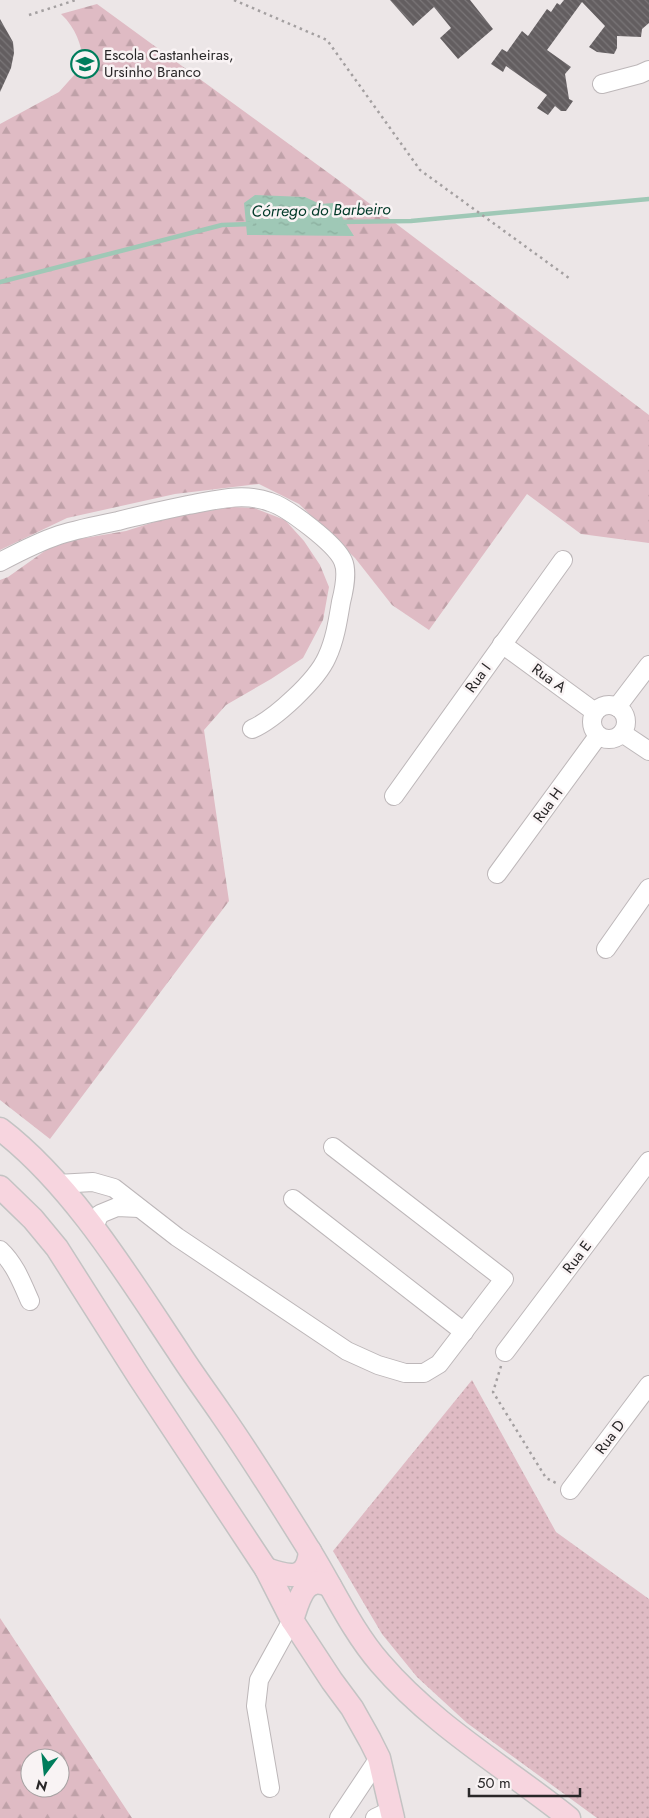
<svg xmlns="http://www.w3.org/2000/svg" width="649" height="1818" font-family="Jost,sans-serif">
  <defs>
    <pattern id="grass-dots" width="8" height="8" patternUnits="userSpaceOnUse" patternTransform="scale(1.25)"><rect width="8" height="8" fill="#dfbbc4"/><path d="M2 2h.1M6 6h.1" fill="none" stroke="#bfa1a8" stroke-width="1.8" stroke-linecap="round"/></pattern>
    <pattern id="forest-firs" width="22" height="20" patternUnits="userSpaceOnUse" patternTransform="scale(1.25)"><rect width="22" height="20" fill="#dfbbc4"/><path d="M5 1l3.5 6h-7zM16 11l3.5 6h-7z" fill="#bfa1a8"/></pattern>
    <pattern id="water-ripples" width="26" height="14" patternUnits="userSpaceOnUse" patternTransform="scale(1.25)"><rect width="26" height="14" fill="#9fc8b6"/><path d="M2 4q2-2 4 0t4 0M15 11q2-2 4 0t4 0" fill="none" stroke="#89ac9c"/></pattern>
    <pattern id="building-back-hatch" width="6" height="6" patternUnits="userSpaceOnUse" patternTransform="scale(1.25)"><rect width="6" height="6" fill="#635e60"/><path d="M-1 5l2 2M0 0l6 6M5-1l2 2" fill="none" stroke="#7a7678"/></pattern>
  </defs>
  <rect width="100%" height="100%" fill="#ece6e7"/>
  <!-- grass -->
  <polygon fill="url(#grass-dots)" points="472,1380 556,1532 649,1599 649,1818 597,1818 467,1723 417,1677 382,1634 333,1551"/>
  <!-- forest -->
  <g fill="url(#forest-firs)" fill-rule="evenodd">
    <path d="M97,4L341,182L649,415V543L581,534L527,494L429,630L392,605L355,558L299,504L259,484L175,494L67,518L0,550V124L59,92L84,64C81,44 76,28 61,14Z"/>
    <polygon points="234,507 254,508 285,520 304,541 320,565 329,587 323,620 303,658 271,679 226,705 204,730 229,901 50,1139 0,1100 0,580 8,577 56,543 126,531 173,516"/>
    <path d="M0,1618L132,1818H0ZM30,1758H60V1788H30Z"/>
  </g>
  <!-- water -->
  <polygon fill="url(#water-ripples)" points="255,195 305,197 320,204 333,203 354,236 247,235 244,203"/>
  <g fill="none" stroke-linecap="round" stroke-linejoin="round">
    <!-- stream -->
    <g stroke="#9fc8b6" stroke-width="4.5">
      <polyline points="339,222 411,221 649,199"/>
      <polyline points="0,282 222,225 251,224"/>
    </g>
  </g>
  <!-- building -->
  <g fill="url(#building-back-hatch)">
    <polygon points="390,0 470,0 493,29 458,59 440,38 451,28 434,7 413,26"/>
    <polygon points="564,0 649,0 649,23 642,29 641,37 617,36 617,48 614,54 597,52 589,47 605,26 582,2 547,50 571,67 565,74 569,99 573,101 566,111 561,111 555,106 548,115 537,108 547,95 506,66 503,72 491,64 502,49 507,52 522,31 528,36 547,9 551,12 557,3 560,5"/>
    <polygon points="0,19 13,42 14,53 11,68 0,92"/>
  </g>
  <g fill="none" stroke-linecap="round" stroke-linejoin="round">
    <defs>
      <g id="minor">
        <polyline points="602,84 640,74 649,70"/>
        <path d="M0,562C19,552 38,542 59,535C78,529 98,525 118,521C141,515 164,510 188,505C216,500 243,492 270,502C287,507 336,544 343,561C348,572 344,590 341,602C338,620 335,640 327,657C317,680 275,719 252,729"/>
        <polyline points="502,644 595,712"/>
        <circle cx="609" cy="722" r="17"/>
        <polyline points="617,707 649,665"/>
        <polyline points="622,733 649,751"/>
        <polyline points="394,796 563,560"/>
        <polyline points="497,874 598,736"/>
        <polyline points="606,949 649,888"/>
        <polyline points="57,1184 93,1182 114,1188 177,1237 347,1351 378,1365 405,1373 424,1373 439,1364 504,1279 333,1147"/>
        <polyline points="293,1199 464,1332"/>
        <polyline points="93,1228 100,1214 117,1207 139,1208"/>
        <path d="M0,1250C15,1264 22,1283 30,1301"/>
        <polyline points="505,1352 649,1161"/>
        <polyline points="570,1490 649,1385"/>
        <polyline points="270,1788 256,1706 259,1680 292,1620"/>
        <polyline points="339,1818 379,1758"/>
        <polyline points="375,1818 392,1810"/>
      </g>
      <g id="major">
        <path d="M0,1129C72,1184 128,1276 178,1351C192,1373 207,1393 222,1415C252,1458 280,1503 308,1548C332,1586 350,1628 380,1663C433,1725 505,1767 569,1818"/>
        <polyline points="0,1187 33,1219 57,1248 139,1377 266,1569 292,1620 332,1681 352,1708 370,1740 379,1758 393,1818"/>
        <path d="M266,1569C289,1577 307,1582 310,1551"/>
        <path d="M292,1620C299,1600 304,1573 330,1586"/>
      </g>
    </defs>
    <!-- minor casing -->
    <use href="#minor" stroke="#bdb7b9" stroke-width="20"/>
    <!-- major casing -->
    <use href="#major" stroke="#c3c3c3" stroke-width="25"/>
    <!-- path -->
    <g stroke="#a4a0a1" stroke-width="2.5" stroke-dasharray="2.5 4" stroke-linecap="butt">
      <polyline points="234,0 327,40 420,170 569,278"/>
      <polyline points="29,15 76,0"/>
      <polyline points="501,1366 493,1392 546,1478 556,1483"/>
    </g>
    <!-- minor -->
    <use href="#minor" stroke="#fff" stroke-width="18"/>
    <!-- major -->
    <use href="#major" stroke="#f7d5df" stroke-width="22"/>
  </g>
  <!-- icons -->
  <defs>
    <symbol id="school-ring" viewBox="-11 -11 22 22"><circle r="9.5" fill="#f9f3f4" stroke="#007d5c" stroke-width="1.5"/><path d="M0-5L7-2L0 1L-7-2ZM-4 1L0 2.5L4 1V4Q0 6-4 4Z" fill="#007d5c"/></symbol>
  </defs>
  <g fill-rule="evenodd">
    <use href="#school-ring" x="69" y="48" width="32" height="32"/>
  </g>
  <g text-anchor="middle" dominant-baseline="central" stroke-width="5" stroke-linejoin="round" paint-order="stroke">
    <!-- poi labels -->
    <g font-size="15" fill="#292728" stroke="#f9f3f4" text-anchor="start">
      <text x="104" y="55">Escola Castanheiras,<tspan x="104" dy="17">Ursinho Branco</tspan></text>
    </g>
    <!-- street labels -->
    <g font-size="15" fill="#292728" stroke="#f9f3f4">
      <text transform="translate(478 678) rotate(-54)">Rua I</text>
      <text transform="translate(549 678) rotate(36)">Rua A</text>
      <text transform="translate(548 805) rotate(-54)">Rua H</text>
      <text transform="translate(577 1257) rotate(-53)">Rua E</text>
      <text transform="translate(610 1437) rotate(-53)">Rua D</text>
    </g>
    <!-- water labels -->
    <g font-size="16" font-style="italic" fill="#003928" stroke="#f9f3f4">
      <text transform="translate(321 210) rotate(-1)">Córrego do Barbeiro</text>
    </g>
  </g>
  <!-- north arrow -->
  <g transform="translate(45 1773) rotate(195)"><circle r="24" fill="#f9f3f4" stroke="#a6a1a2"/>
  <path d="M0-4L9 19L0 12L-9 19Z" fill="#007d5c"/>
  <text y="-8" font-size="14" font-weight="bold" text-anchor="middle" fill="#292728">N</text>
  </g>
  <!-- scale -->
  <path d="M469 1788v8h111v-8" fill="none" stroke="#292728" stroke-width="2.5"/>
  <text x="477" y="1788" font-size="15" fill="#292728" stroke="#f9f3f4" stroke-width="4" paint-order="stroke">50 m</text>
</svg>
